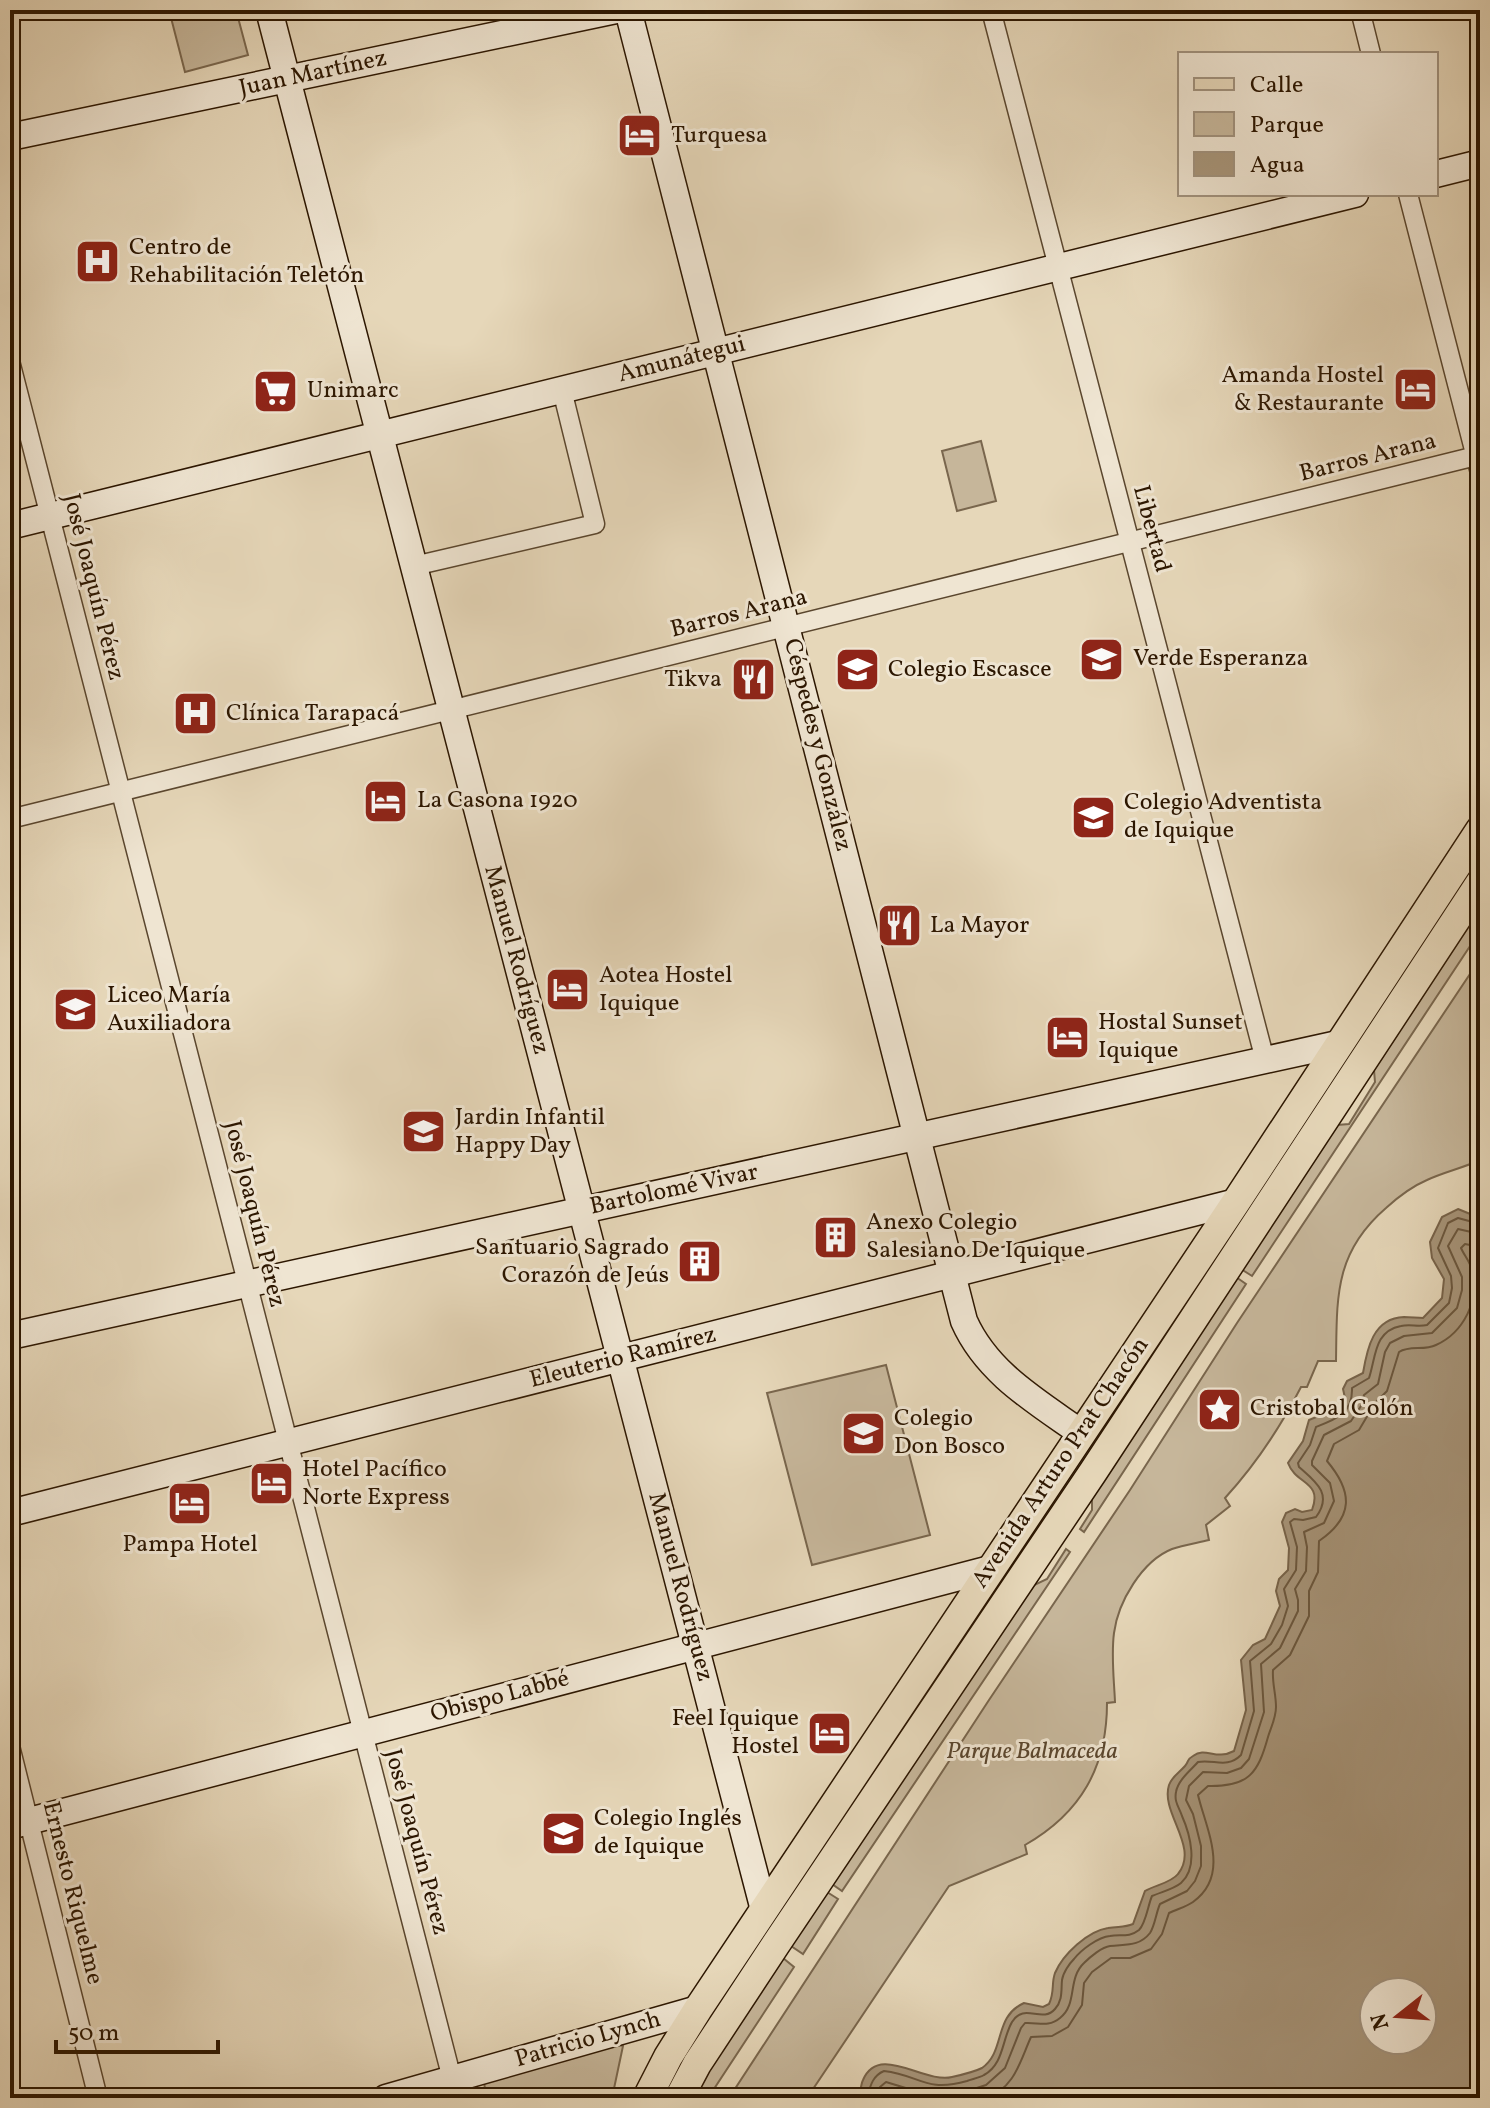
<svg xmlns="http://www.w3.org/2000/svg" width="1490" height="2108" font-family="Vollkorn,serif">
  <rect width="100%" height="100%" fill="#e6d7b9"/>
  <filter id="stains"><feTurbulence type="fractalNoise" baseFrequency=".0025" numOctaves="4"/><feColorMatrix values="0 0 0 0 .2 0 0 0 0 .09 0 0 0 0 .02 0 0 0 .5 -.17"/></filter>
  <radialGradient id="worn" r=".72"><stop offset=".6" stop-color="#630" stop-opacity="0"/><stop offset="1" stop-color="#630" stop-opacity=".3"/></radialGradient>
  <!-- green -->
  <g fill="#c6b69a" stroke="#79664d" stroke-width="2">
    <polygon points="169,10 236,10 248,55 185,72"/>
    <polygon points="981,441 996,501 957,511 942,451"/>
    <polygon points="1480,907 1480,931 1252,1276 1241,1269 1337,1125 1349,1124 1375,1082 1374,1070"/>
    <path d="M1480,959V1160C1463,1168 1444,1172 1427,1180C1413,1186 1398,1197 1386,1208C1334,1253 1337,1297 1336,1361H1318L1307,1387H1301C1280,1428 1256,1464 1225,1498L1230,1506L1206,1525L1209,1540C1197,1543 1183,1545 1172,1549C1142,1561 1118,1602 1114,1633C1111,1655 1114,1679 1115,1702L1107,1703C1107,1767 1081,1813 1025,1845L1027,1854L949,1886L807,2098H729L989,1700L1130,1490L1237,1323Z"/>
    <polygon points="1236,1277 1246,1284 1084,1532 1080,1529 1092,1510 1092,1492"/>
    <polygon points="886,1365 930,1535 812,1565 767,1393"/>
    <polygon points="1066,1549 1070,1552 842,1891 832,1884 1030,1587 1047,1579"/>
    <polygon points="827,1892 838,1899 803,1954 791,1946"/>
    <polygon points="783,1958 794,1967 708,2098 694,2098 707,2072"/>
    <polygon points="616,2044 623,2046 612,2098 486,2098 484,2081"/>
  </g>
  <!-- water -->
  <path fill="#a7957a" stroke="#766249" stroke-width="2" fill-rule="evenodd" d="M1458,1209L1480,1218V2098H859C860,2093 861,2084 863,2080C879,2043 924,2084 952,2077C961,2075 974,2072 982,2068C1006,2051 993,2017 1024,2003L1043,2007L1049,2004C1055,1991 1051,1984 1055,1973C1063,1954 1088,1931 1108,1928C1118,1926 1124,1928 1133,1924L1145,1891C1155,1885 1171,1883 1178,1874C1200,1847 1160,1813 1169,1785C1173,1775 1179,1773 1185,1766C1190,1760 1186,1760 1193,1756C1206,1746 1215,1761 1234,1751L1246,1710L1241,1660L1253,1645L1265,1639L1280,1606L1276,1591L1279,1579L1288,1570L1289,1548L1282,1522L1286,1513L1295,1509L1302,1512L1312,1510C1323,1481 1296,1485 1288,1463L1303,1441L1309,1420L1338,1408L1345,1398L1343,1389L1347,1381L1363,1373C1367,1349 1373,1318 1404,1317C1411,1317 1417,1318 1423,1318L1442,1298L1444,1279L1432,1258L1430,1242L1442,1217ZM1374,1992H1422V2040H1374Z"/>
  <g fill="none" stroke-linecap="round" stroke-linejoin="round">
    <!-- shore -->
    <g stroke="#6a563d" stroke-width="2">
      <path d="M867,2098C870,2087 872,2076 884,2071C920,2075 925,2093 967,2081C972,2079 979,2078 984,2075C1004,2064 1002,2039 1012,2022C1024,2002 1042,2024 1055,2009C1063,2000 1061,1990 1062,1980C1063,1973 1069,1964 1074,1959C1081,1950 1098,1937 1110,1936C1120,1934 1129,1938 1139,1930C1146,1923 1148,1905 1152,1896C1161,1892 1174,1889 1181,1883C1199,1867 1190,1834 1182,1816C1179,1807 1174,1802 1176,1792C1178,1780 1191,1770 1198,1762C1214,1759 1227,1769 1241,1755L1254,1711L1250,1661L1271,1644L1282,1625L1288,1606L1284,1589L1296,1570L1297,1547L1290,1522L1294,1519L1303,1520L1316,1517C1333,1494 1316,1482 1299,1467L1298,1463L1310,1445L1316,1427C1337,1419 1353,1413 1352,1388L1369,1378C1376,1357 1374,1331 1401,1326C1410,1324 1418,1327 1427,1325L1449,1303L1452,1288L1451,1276L1438,1248L1448,1223L1458,1218L1480,1224"/>
      <path d="M878,2098L880,2087L886,2082L932,2096H952L986,2085L1005,2068L1021,2028L1025,2023C1038,2022 1048,2028 1060,2018C1078,2004 1067,1979 1084,1963C1090,1957 1102,1947 1110,1946C1125,1944 1139,1947 1150,1933C1155,1925 1156,1913 1160,1904L1187,1891L1195,1881L1201,1866V1846L1193,1814L1186,1800L1189,1786L1203,1772L1227,1773L1241,1768L1249,1759L1264,1712L1261,1664L1280,1648L1298,1611V1600L1295,1589L1306,1571L1307,1547L1304,1532L1324,1523L1334,1501L1330,1483L1312,1465V1461L1324,1435L1351,1421L1361,1406L1364,1395L1378,1384L1385,1352L1390,1343L1404,1336L1432,1333L1457,1308L1462,1290V1277L1448,1246L1458,1229L1480,1234"/>
      <path d="M986,2098C1015,2088 1020,2061 1031,2037L1052,2036L1068,2027L1082,2005L1084,1983L1092,1972L1111,1958H1130L1151,1949L1162,1934L1169,1913C1177,1909 1186,1907 1193,1902C1231,1875 1206,1829 1198,1795L1208,1786C1249,1787 1258,1773 1268,1737C1271,1727 1276,1718 1276,1707C1276,1694 1272,1683 1273,1670L1290,1655L1309,1616V1591L1318,1572L1319,1541C1354,1517 1353,1492 1327,1461L1334,1444L1359,1430L1375,1403L1387,1391L1399,1352C1410,1345 1424,1351 1436,1345C1463,1333 1481,1299 1472,1270C1470,1262 1464,1255 1461,1248L1465,1244L1480,1247"/>
    </g>
    <defs>
      <g id="street">
        <polyline points="991,10 1265,1060"/>
        <polyline points="1360,10 1371,54"/>
        <polyline points="1408,194 1480,473"/>
        <polyline points="10,361 452,2079"/>
        <polyline points="414,566 595,524 562,390"/>
        <polyline points="10,819 1480,455"/>
        <polyline points="10,1746 98,2098"/>
      </g>
      <g id="secondary">
        <polyline points="269,10 764,1910"/>
        <path d="M628,10L964,1321C987,1373 1036,1401 1081,1433"/>
        <polyline points="10,137 616,10"/>
        <polyline points="1436,174 1480,163"/>
        <polyline points="10,526 1355,194"/>
        <polyline points="10,1336 1338,1044"/>
        <polyline points="10,1513 1236,1202"/>
        <polyline points="10,1826 990,1569"/>
        <polyline points="386,2098 698,2009"/>
      </g>
      <g id="primary">
        <polyline points="647,2098 668,2057 698,2009 1236,1202 1480,830"/>
        <polyline points="679,2098 697,2064 776,1944 1093,1472 1480,883"/>
      </g>
    </defs>
    <!-- street casing -->
    <use href="#street" stroke="#5a462e" stroke-width="21"/>
    <!-- secondary casing -->
    <use href="#secondary" stroke="#2c1600" stroke-width="29"/>
    <!-- primary casing -->
    <use href="#primary" stroke="#2c1600" stroke-width="31"/>
    <!-- street -->
    <use href="#street" stroke="#efe5d2" stroke-width="18"/>
    <!-- secondary -->
    <use href="#secondary" stroke="#efe5d2" stroke-width="26"/>
    <!-- primary -->
    <use href="#primary" stroke="#e6d7b9" stroke-width="28"/>
  </g>
  <!-- icons -->
  <defs>
    <symbol id="hotel-square" viewBox="-11 -11 22 22"><rect x="-9" y="-9" width="18" height="18" rx="4" fill="#8f2418" stroke="#efe5d2"/><path d="M-6-4.5h1.5V1H6V5H4.5V3h-9V5H-6ZM-4 0a1.8 1.8 0 1 1 3.6 0ZM.5 0V-2.5h3Q6-2.5 6 0Z" fill="#fff"/></symbol>
    <symbol id="hospital-square" viewBox="-11 -11 22 22"><rect x="-9" y="-9" width="18" height="18" rx="4" fill="#8f2418" stroke="#efe5d2"/><path d="M-5-5h3v3.5h4V-5h3V5h-3V1.5h-4V5h-3Z" fill="#fff"/></symbol>
    <symbol id="supermarket-square" viewBox="-11 -11 22 22"><rect x="-9" y="-9" width="18" height="18" rx="4" fill="#8f2418" stroke="#efe5d2"/><path d="M-6-5.5h2.5l.6 2H6L4.5 2H-2.5L-4.4-4H-6ZM-1.5 3.2a1.3 1.3 0 1 0 .1 0ZM3 3.2a1.3 1.3 0 1 0 .1 0Z" fill="#fff"/></symbol>
    <symbol id="school-square" viewBox="-11 -11 22 22"><rect x="-9" y="-9" width="18" height="18" rx="4" fill="#8f2418" stroke="#efe5d2"/><path d="M0-5L7-2L0 1L-7-2ZM-4 1L0 2.5L4 1V4Q0 6-4 4Z" fill="#fff"/></symbol>
    <symbol id="restaurant-square" viewBox="-11 -11 22 22"><rect x="-9" y="-9" width="18" height="18" rx="4" fill="#8f2418" stroke="#efe5d2"/><path d="M-5-6h1v4h1v-4h1v4h1v-4h1v5L-1.5 .5V6h-2V.5L-5-1ZM5-6V6H3V1.5H1.5Q1.5-4 5-6Z" fill="#fff"/></symbol>
    <symbol id="building-square" viewBox="-11 -11 22 22"><rect x="-9" y="-9" width="18" height="18" rx="4" fill="#8f2418" stroke="#efe5d2"/><path d="M-4-6H4V6H1V3H-1V6H-4ZM-2.5-4.3h1.7v1.8h-1.7ZM.8-4.3h1.7v1.8H.8ZM-2.5-1h1.7V.8h-1.7ZM.8-1h1.7V.8H.8Z" fill="#fff"/></symbol>
    <symbol id="sight-square" viewBox="-11 -11 22 22"><rect x="-9" y="-9" width="18" height="18" rx="4" fill="#8f2418" stroke="#efe5d2"/><path d="M0-6L1.8-2.2L6-1.7L2.9 1.2L3.7 5.4L0 3.3L-3.7 5.4L-2.9 1.2L-6-1.7L-1.8-2.2Z" fill="#fff"/></symbol>
  </defs>
  <g fill-rule="evenodd">
    <use href="#hotel-square" x="614" y="110" width="51" height="51"/>
    <use href="#hospital-square" x="72" y="236" width="51" height="51"/>
    <use href="#hotel-square" x="1390" y="364" width="51" height="51"/>
    <use href="#supermarket-square" x="250" y="366" width="51" height="51"/>
    <use href="#school-square" x="1076" y="634" width="51" height="51"/>
    <use href="#school-square" x="832" y="644" width="51" height="51"/>
    <use href="#restaurant-square" x="728" y="654" width="51" height="51"/>
    <use href="#hospital-square" x="170" y="688" width="51" height="51"/>
    <use href="#hotel-square" x="360" y="776" width="51" height="51"/>
    <use href="#school-square" x="1068" y="792" width="51" height="51"/>
    <use href="#restaurant-square" x="874" y="900" width="51" height="51"/>
    <use href="#hotel-square" x="542" y="964" width="51" height="51"/>
    <use href="#school-square" x="50" y="984" width="51" height="51"/>
    <use href="#hotel-square" x="1042" y="1012" width="51" height="51"/>
    <use href="#school-square" x="398" y="1106" width="51" height="51"/>
    <use href="#building-square" x="810" y="1212" width="51" height="51"/>
    <use href="#building-square" x="674" y="1236" width="51" height="51"/>
    <use href="#sight-square" x="1194" y="1384" width="51" height="51"/>
    <use href="#school-square" x="838" y="1408" width="51" height="51"/>
    <use href="#hotel-square" x="246" y="1458" width="51" height="51"/>
    <use href="#hotel-square" x="164" y="1478" width="51" height="51"/>
    <use href="#hotel-square" x="804" y="1708" width="51" height="51"/>
    <use href="#school-square" x="538" y="1808" width="51" height="51"/>
  </g>
  <g text-anchor="middle" dominant-baseline="central" stroke-width="6" stroke-linejoin="round" paint-order="stroke">
    <!-- street labels -->
    <g font-size="24" fill="#2c1600" stroke="#efe5d2">
      <text transform="translate(313 74) rotate(-12)">Juan Martínez</text>
      <text transform="translate(682 360) rotate(-14)">Amunátegui</text>
      <text transform="translate(1368 458) rotate(-14)">Barros Arana</text>
      <text transform="translate(1151 529) rotate(75)">Libertad</text>
      <text transform="translate(93 587) rotate(76)">José Joaquín Pérez</text>
      <text transform="translate(739 614) rotate(-14)">Barros Arana</text>
      <text transform="translate(817 745) rotate(76)">Céspedes y González</text>
      <text transform="translate(516 960) rotate(75)">Manuel Rodríguez</text>
      <text transform="translate(674 1190) rotate(-12)">Bartolomé Vivar</text>
      <text transform="translate(254 1214) rotate(76)">José Joaquín Pérez</text>
      <text transform="translate(623 1358) rotate(-14)">Eleuterio Ramírez</text>
      <text transform="translate(1061 1463) rotate(-56)">Avenida Arturo Prat Chacón</text>
      <text transform="translate(680 1587) rotate(75)">Manuel Rodríguez</text>
      <text transform="translate(500 1697) rotate(-15)">Obispo Labbé</text>
      <text transform="translate(416 1842) rotate(75)">José Joaquín Pérez</text>
      <text transform="translate(72 1893) rotate(76)">Ernesto Riquelme</text>
      <text transform="translate(588 2040) rotate(-16)">Patricio Lynch</text>
    </g>
    <!-- poi labels -->
    <g font-size="24" fill="#2c1600" stroke="#efe5d2" text-anchor="start">
      <text x="671" y="136">Turquesa</text>
      <text x="129" y="248">Centro de<tspan x="129" dy="28">Rehabilitación Teletón</tspan></text>
      <text x="1384" y="376" text-anchor="end">Amanda Hostel<tspan x="1384" dy="28">&amp; Restaurante</tspan></text>
      <text x="307" y="391">Unimarc</text>
      <text x="1133" y="659">Verde Esperanza</text>
      <text x="888" y="670">Colegio Escasce</text>
      <text x="722" y="680" text-anchor="end">Tikva</text>
      <text x="226" y="714">Clínica Tarapacá</text>
      <text x="417" y="801">La Casona 1920</text>
      <text x="1124" y="803">Colegio Adventista<tspan x="1124" dy="28">de Iquique</tspan></text>
      <text x="930" y="926">La Mayor</text>
      <text x="599" y="976">Aotea Hostel<tspan x="599" dy="28">Iquique</tspan></text>
      <text x="107" y="996">Liceo María<tspan x="107" dy="28">Auxiliadora</tspan></text>
      <text x="1098" y="1023">Hostal Sunset<tspan x="1098" dy="28">Iquique</tspan></text>
      <text x="455" y="1118">Jardin Infantil<tspan x="455" dy="28">Happy Day</tspan></text>
      <text x="866" y="1223">Anexo Colegio<tspan x="866" dy="28">Salesiano De Iquique</tspan></text>
      <text x="669" y="1248" text-anchor="end">Santuario Sagrado<tspan x="669" dy="28">Corazón de Jeús</tspan></text>
      <text x="1250" y="1409">Cristobal Colón</text>
      <text x="894" y="1419">Colegio<tspan x="894" dy="28">Don Bosco</tspan></text>
      <text x="302" y="1470">Hotel Pacífico<tspan x="302" dy="28">Norte Express</tspan></text>
      <text x="190" y="1545" text-anchor="middle">Pampa Hotel</text>
      <text x="799" y="1719" text-anchor="end">Feel Iquique<tspan x="799" dy="28">Hostel</tspan></text>
      <text x="594" y="1819">Colegio Inglés<tspan x="594" dy="28">de Iquique</tspan></text>
    </g>
    <!-- park labels -->
    <g font-size="24" font-style="italic" fill="#5a462e" stroke="#efe5d2">
      <text x="1032" y="1752">Parque Balmaceda</text>
    </g>
  </g>
  <!-- margin -->
  <rect width="1490" height="2108" fill="none" stroke="#e6d7b9" stroke-width="40"/>
  <rect x="12" y="12" width="1466" height="2084" fill="none" stroke="#2c1600" stroke-width="4"/>
  <rect x="20" y="20" width="1450" height="2068" fill="none" stroke="#2c1600" stroke-width="2"/>
  <!-- legend -->
  <rect x="1178" y="52" width="260" height="144" fill="#efe5d2" stroke="#a1927e" stroke-width="2"/>
  <rect x="1194" y="78" width="40" height="12" fill="#e6d7b9" stroke="#a1927e" stroke-width="2"/>
  <text x="1250" y="92" font-size="24" fill="#2c1600">Calle</text>
  <rect x="1194" y="112" width="40" height="24" fill="#c6b69a" stroke="#a1927e" stroke-width="2"/>
  <text x="1250" y="132" font-size="24" fill="#2c1600">Parque</text>
  <rect x="1194" y="152" width="40" height="24" fill="#a7957a" stroke="#a1927e" stroke-width="2"/>
  <text x="1250" y="172" font-size="24" fill="#2c1600">Agua</text>
  <!-- north arrow -->
  <g transform="translate(1398 2016) rotate(253)"><circle r="38" fill="#efe5d2" stroke="#a1927e" stroke-width="2"/>
  <path d="M0-6L14 30L0 20L-14 30Z" fill="#8f2418"/>
  <text y="-12" font-size="22" font-weight="bold" text-anchor="middle" fill="#2c1600">N</text>
  </g>
  <!-- scale -->
  <path d="M56 2040v12h162v-12" fill="none" stroke="#2c1600" stroke-width="4"/>
  <text x="68" y="2040" font-size="24" fill="#2c1600" stroke="#efe5d2" stroke-width="6" paint-order="stroke">50 m</text>
  <rect width="100%" height="100%" filter="url(#stains)"/>
  <rect width="100%" height="100%" fill="url(#worn)"/>
</svg>
